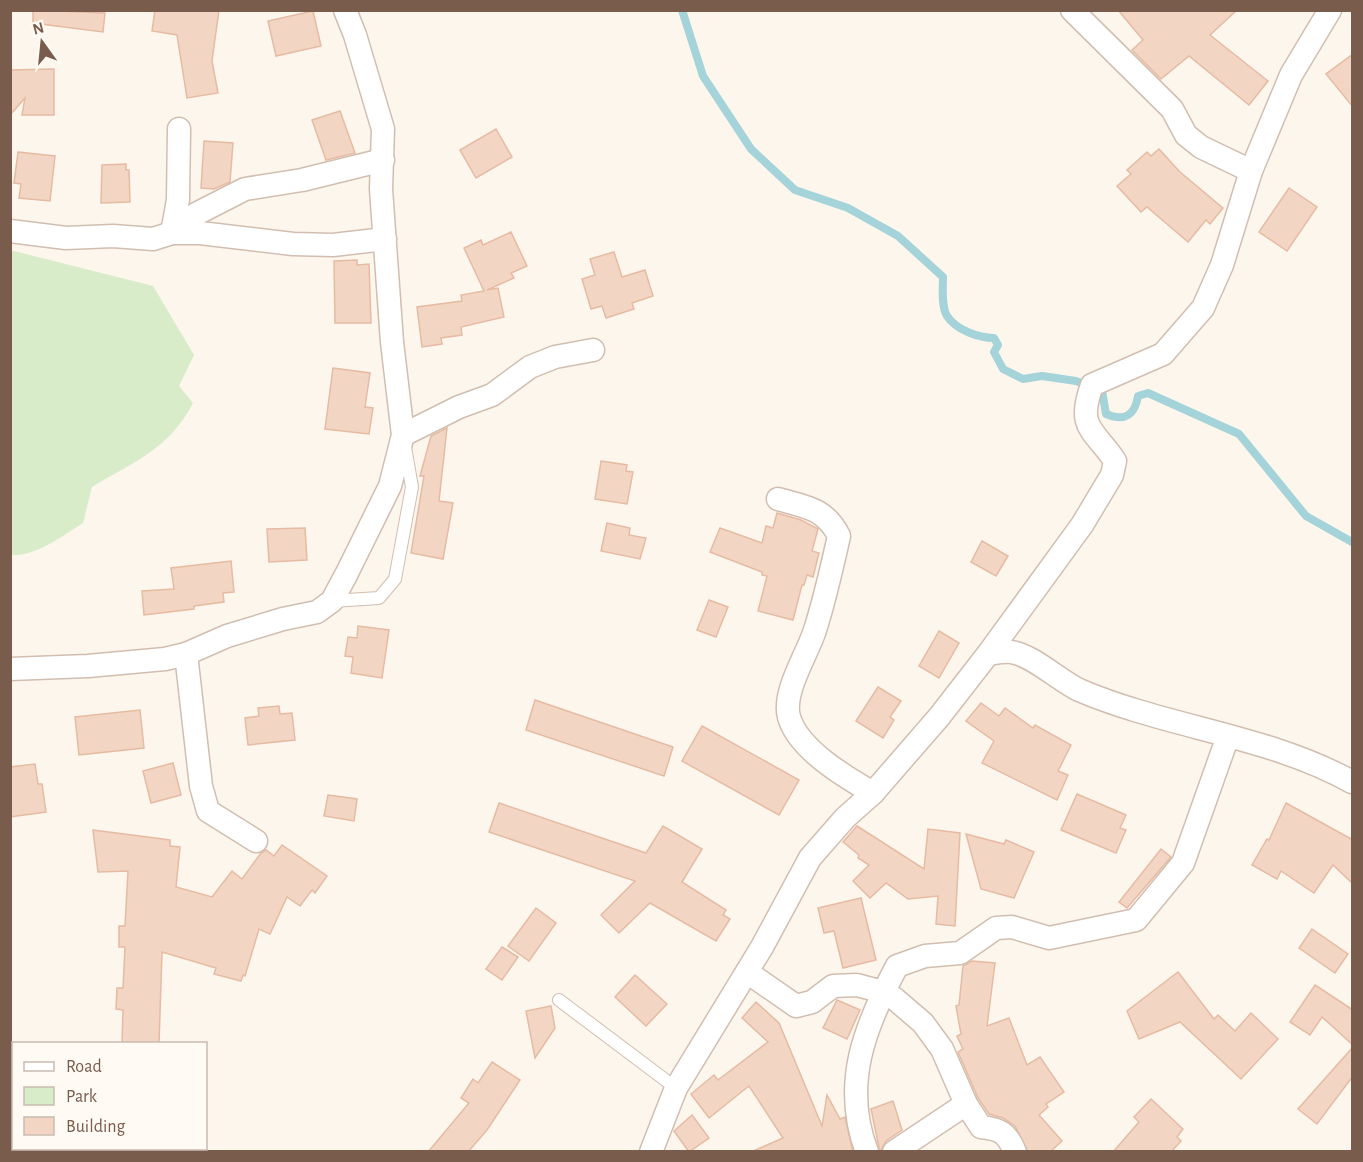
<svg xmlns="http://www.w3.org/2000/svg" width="1363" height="1162" font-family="'Alegreya Sans',sans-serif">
  <rect width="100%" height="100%" fill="#fdf6ec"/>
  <!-- green -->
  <path fill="#d8ecc9" d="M10,250L153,286L194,355L179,386L193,403C169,449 135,461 92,487L83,523C62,536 36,557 10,555Z"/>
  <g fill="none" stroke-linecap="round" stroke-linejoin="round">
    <!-- stream -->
    <path stroke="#a5d3da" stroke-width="8" d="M682,10L703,76L751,149L795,190L848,208L898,236L943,277C943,288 941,306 947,316C956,330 979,338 994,338L998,345L994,352L1003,369L1023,379L1042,376L1076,381L1102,391L1106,414C1125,422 1135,415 1138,396L1148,393L1239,434L1306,516L1352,542"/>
  </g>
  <!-- building -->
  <g fill="#f3d5c3" stroke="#e6bba3" stroke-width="1.5">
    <polygon points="33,10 105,13 103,32 33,23"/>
    <polygon points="155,10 219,10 212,61 218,93 187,98 177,35 152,31"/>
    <polygon points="1118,10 1237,10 1210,35 1268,81 1249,105 1189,56 1161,79 1132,50 1143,40"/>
    <polygon points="313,11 321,46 276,56 268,21"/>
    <polygon points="1353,54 1353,107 1326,74"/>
    <polygon points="54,69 54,115 22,115 25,98 10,115 10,70"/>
    <polygon points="340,111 355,153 326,160 312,120"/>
    <polygon points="496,129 512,157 476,178 460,150"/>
    <polygon points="204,141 233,143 230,182 214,189 201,188"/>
    <polygon points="1159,149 1180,172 1223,208 1210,224 1206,220 1188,242 1147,207 1141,212 1117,186 1131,174 1127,170 1147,152 1151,156"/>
    <polygon points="18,152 55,156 50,201 19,198 21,184 14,183"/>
    <polygon points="126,164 126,170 129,170 130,202 101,203 102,165"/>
    <polygon points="1289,188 1317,207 1287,251 1259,232"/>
    <polygon points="511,232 527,266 511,273 514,278 487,290 498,288 504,317 461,327 462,335 441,338 442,344 422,347 417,307 462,301 461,295 484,291 464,248 481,240 483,245"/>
    <polygon points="614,252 622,277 645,270 653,296 632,303 634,309 606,318 602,306 591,309 582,279 595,275 590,259"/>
    <polygon points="357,260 357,265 369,264 371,323 335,323 334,261"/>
    <polygon points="333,368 370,373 365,407 373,408 369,434 325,429"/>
    <polygon points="447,428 439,501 453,503 443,559 411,553 424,476 420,476 431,436"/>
    <polygon points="601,461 627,465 626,471 633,472 627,504 595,499"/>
    <polygon points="777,513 801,520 818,529 812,551 819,553 813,577 807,575 804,585 802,585 793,620 758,611 767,576 762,575 762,572 710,552 720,528 762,543 766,526 773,528"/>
    <polygon points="607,523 630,528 629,535 646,538 640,559 601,551"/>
    <polygon points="305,528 307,560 269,562 267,529"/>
    <polygon points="982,541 1008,556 996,576 971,562"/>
    <polygon points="231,561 234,592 223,593 224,602 194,606 194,609 144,615 142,591 174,589 171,568"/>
    <polygon points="709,600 728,607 716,637 697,630"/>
    <polygon points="358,626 389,630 382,678 351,673 353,657 345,656 348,637 357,638"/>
    <polygon points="939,631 959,643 939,678 919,666"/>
    <polygon points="878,687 901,701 890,717 894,720 883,738 856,721"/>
    <polygon points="535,700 673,747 664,776 526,730"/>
    <polygon points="981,703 999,716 1005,708 1033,728 1035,725 1071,745 1058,771 1068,775 1057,800 982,763 994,741 966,721"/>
    <polygon points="279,706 280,714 292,713 295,740 248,745 245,718 259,716 258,708"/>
    <polygon points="140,710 144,748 79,755 75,717"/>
    <polygon points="702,726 799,780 779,815 682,761"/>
    <polygon points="173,763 181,795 151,803 143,771"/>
    <polygon points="35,764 38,784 42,784 46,812 10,817 10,767"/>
    <polygon points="1077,794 1126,815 1120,828 1126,830 1116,853 1061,830"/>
    <polygon points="328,795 357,799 354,821 324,816"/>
    <polygon points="499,803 646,853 663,826 702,849 682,882 726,910 723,915 730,919 716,941 650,903 619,933 601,915 635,881 489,832"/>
    <polygon points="1286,803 1353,840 1353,884 1333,865 1314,893 1281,871 1277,879 1252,865 1267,839 1269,840"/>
    <polygon points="857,826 924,869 928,829 960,833 955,926 936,924 938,896 908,899 886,883 870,898 853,881 869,865 858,858 859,855 843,842"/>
    <polygon points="93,830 170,840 170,846 180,847 176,887 212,897 232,871 242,879 261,853 266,850 274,856 282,845 327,876 315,893 312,890 300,906 287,897 270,934 259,929 245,976 243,975 241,981 214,974 216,968 162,952 159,1044 122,1044 123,1010 116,1009 117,988 123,988 125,947 119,947 119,926 125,926 128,871 98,872"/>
    <polygon points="966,834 1004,844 1006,840 1034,852 1014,898 981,889"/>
    <polygon points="1161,849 1171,857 1127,908 1119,902"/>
    <polygon points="861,898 876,960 843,968 834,931 824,933 818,908"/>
    <polygon points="536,908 556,923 529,961 508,946"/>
    <polygon points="1312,929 1348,954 1335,973 1299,948"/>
    <polygon points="502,947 518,957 502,980 486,969"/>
    <polygon points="972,961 995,963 987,1026 1009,1018 1027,1065 1040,1057 1064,1092 1046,1104 1048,1107 1039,1115 1062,1141 1050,1152 1028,1152 1015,1126 1003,1118 989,1114 978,1098 958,1052 963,1049 957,1036 961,1034 956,1006 959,1005 963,966"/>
    <polygon points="1178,972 1214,1019 1218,1015 1235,1031 1251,1013 1278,1039 1241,1079 1180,1022 1139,1039 1127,1011"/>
    <polygon points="635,975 667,1004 646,1026 615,997"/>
    <polygon points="1315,985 1353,1010 1353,1045 1322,1017 1310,1035 1290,1022"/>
    <polygon points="837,1000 860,1010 847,1039 823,1028"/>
    <polygon points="756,1002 779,1023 822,1126 827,1095 840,1119 845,1117 853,1152 751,1152 783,1138 749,1086 709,1118 691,1094 714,1075 718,1080 768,1042 742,1018"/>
    <polygon points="551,1006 555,1028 535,1058 526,1011"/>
    <polygon points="1353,1047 1353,1076 1317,1124 1298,1109"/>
    <polygon points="492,1062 520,1080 487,1130 468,1152 428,1152 469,1103 461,1098 473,1079 478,1083"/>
    <polygon points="1151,1099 1183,1129 1177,1137 1181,1141 1171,1152 1113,1152 1139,1122 1134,1117"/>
    <polygon points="893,1101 902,1130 886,1141 880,1152 871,1109"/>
    <polygon points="692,1115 709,1138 689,1152 674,1131"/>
  </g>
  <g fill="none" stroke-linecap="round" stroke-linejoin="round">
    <defs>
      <g id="service">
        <polyline points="332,601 379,598 395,579 412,487 405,447"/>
        <polyline points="559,1000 676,1088"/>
      </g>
      <g id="minor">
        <polyline points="1072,10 1172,109 1186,135 1201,147 1251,171"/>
        <polyline points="10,231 66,238 113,236 153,239 172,233 200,233 293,244 333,245 385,239"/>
        <polyline points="172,233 196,214 245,189 302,180 383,160"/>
        <polyline points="172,233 178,200 179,129"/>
        <polyline points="403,435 459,407 492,395 530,367 555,357 593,350"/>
        <path d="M778,499C806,507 825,508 839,536C832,567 825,599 815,630C808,653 782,692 789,717C798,749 845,777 873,793"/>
        <polyline points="186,654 201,786 208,811 256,841"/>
        <path d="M988,654L1082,525L1112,475L1115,461C1094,429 1076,429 1092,385L1163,354L1203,308L1222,265L1251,171L1291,75L1330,10"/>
        <polyline points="10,669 88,666 165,659 186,654 227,636 283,619 317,612 332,601 347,573 390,486 403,435 392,342 381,189 383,129 355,35 345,10"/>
        <path d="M747,972L796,1006L812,1002L833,986L857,985L883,992L895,999L923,1023L942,1049L966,1104L981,1127C1001,1129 1007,1133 1015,1152"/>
        <path d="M651,1152L676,1088L762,947L810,858L845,818L873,793L939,717L988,654C995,653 1004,651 1011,652C1031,654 1060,681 1079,690C1168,728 1267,735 1352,782"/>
        <path d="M867,1152C841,1084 865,1026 897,966L925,956L960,953L996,928L1012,927L1049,938L1136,920L1183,863L1228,736"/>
        <polyline points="894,1152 966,1104"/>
      </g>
    </defs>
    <!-- service casing -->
    <use href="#service" stroke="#d1beb0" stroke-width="14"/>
    <!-- minor casing -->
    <use href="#minor" stroke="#d1beb0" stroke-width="25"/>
    <!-- service -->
    <use href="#service" stroke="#fff" stroke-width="12"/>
    <!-- minor -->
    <use href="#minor" stroke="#fff" stroke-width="22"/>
  </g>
  <!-- border -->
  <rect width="1363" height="1162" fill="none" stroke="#7a5c4d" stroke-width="24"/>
  <!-- legend -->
  <rect x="12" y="1042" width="195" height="108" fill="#fffaf3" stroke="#cabbb1" stroke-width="1.5"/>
  <rect x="24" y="1062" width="30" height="9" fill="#ffffff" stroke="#cabbb1" stroke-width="1.5"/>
  <text x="66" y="1072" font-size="18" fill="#7a5c4d">Road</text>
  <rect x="24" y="1087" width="30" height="18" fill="#d8ecc9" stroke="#cabbb1" stroke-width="1.5"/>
  <text x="66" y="1102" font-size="18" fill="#7a5c4d">Park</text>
  <rect x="24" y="1117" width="30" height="18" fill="#f3d5c3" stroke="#cabbb1" stroke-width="1.5"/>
  <text x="66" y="1132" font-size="18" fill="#7a5c4d">Building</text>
  <!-- north arrow -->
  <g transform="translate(42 42) rotate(345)" stroke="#fffaf3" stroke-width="4.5" paint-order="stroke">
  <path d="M0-4.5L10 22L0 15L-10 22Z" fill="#7a5c4d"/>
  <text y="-9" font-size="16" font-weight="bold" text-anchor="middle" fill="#7a5c4d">N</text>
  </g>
</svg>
